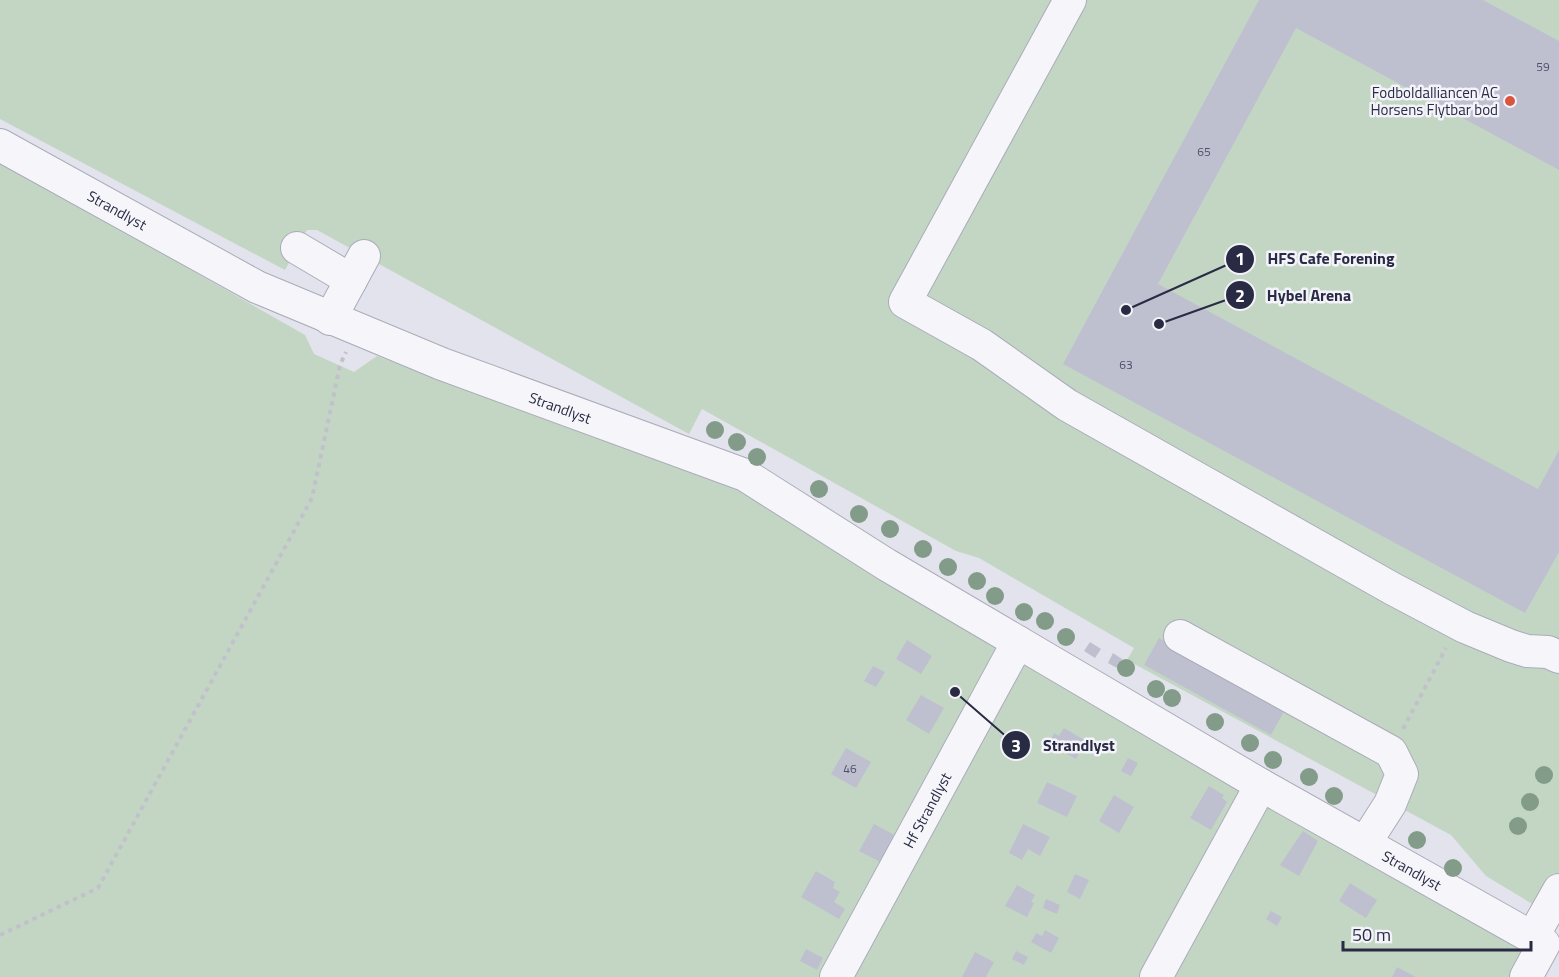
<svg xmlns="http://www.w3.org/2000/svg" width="1559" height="977" font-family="'Titillium Web',sans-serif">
  <rect width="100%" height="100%" fill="#e2e3ec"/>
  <!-- green -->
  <g fill="#c3d6c4">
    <polygon points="0,0 1559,0 1559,920 1486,876 1451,835 1127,660 1134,648 979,558 956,551 702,409 689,434 317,230 307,230 285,270 0,119"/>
    <polygon points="0,161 305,335 314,354 354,372 377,356 563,426 657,457 745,492 1532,949 1517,977 0,977"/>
  </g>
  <!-- building -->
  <g fill="#bfc0cf">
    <polygon points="1259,0 1483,0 1559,41 1559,170 1296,28 1158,284 1538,489 1559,450 1559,552 1525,613 1063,364"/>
    <polygon points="1159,638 1286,708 1271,735 1144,665"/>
    <polygon points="907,640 932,656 921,674 896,659"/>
    <polygon points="1090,642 1101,649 1095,658 1084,651"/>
    <polygon points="1113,653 1122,659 1117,668 1108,663"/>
    <polygon points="873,666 885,672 876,687 864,681"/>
    <polygon points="921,695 944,708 929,734 906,720"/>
    <polygon points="1064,728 1086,741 1076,759 1049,744 1054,733 1059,736"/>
    <polygon points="846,748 871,762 856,788 831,774"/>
    <polygon points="1128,758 1138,763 1131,776 1121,771"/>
    <polygon points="1047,782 1077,796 1067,817 1037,803"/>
    <polygon points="1209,786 1224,795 1222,798 1227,802 1211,830 1190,818"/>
    <polygon points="1114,795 1134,807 1119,833 1099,821"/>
    <polygon points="874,824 898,837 884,864 859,851"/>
    <polygon points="1023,824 1050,837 1040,856 1028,849 1022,860 1009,853"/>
    <polygon points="1303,831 1318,841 1299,876 1280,865"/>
    <polygon points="816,871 835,882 833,888 840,892 834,902 845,909 839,919 801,897"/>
    <polygon points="1075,874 1089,880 1080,899 1067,892"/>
    <polygon points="1350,883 1377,900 1366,918 1339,901"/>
    <polygon points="1017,885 1035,895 1031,902 1034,903 1027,917 1005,906"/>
    <polygon points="1046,899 1060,905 1057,914 1043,908"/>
    <polygon points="1271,911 1282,917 1277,926 1266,919"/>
    <polygon points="1045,930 1059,938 1051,953 1031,942 1036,933 1042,936"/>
    <polygon points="806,949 823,958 817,970 800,961"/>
    <polygon points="1016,951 1028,957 1024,965 1012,959"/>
    <polygon points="975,952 994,962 986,977 962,977"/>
    <polygon points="1397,967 1416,977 1392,977"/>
  </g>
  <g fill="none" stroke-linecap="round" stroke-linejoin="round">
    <defs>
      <g id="minor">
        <polyline points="1070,0 905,302 982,345 1067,405 1393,589 1465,627 1511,646 1527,651 1548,652 1559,657"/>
        <path id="s1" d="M0,145L257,287L442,364L745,475L887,565L1261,785L1544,944L1526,977"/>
        <polyline points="297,248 351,280"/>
        <polyline points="330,319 364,256"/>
        <polyline points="1180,636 1391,752 1402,774 1390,804 1365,843"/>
        <polyline points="1532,938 1559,890"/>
        <path id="s2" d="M836,977L1018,642"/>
        <polyline points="1156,977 1261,785"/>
      </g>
    </defs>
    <!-- minor casing -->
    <use href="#minor" stroke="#aaacba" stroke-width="34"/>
    <!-- path -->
    <g stroke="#c1c1cb" stroke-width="4" stroke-dasharray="4.5 4.5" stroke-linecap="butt">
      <polyline points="1403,729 1446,648"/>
      <polyline points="0,935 98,888 312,498 340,365 346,352"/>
    </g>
    <!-- minor -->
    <use href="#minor" stroke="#f6f6fa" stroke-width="32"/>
  </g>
  <!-- trees -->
  <g fill="#839c8a">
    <circle cx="715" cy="430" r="9"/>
    <circle cx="737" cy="442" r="9"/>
    <circle cx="757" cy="457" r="9"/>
    <circle cx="819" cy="489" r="9"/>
    <circle cx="859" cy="514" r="9"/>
    <circle cx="890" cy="529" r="9"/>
    <circle cx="923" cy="549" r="9"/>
    <circle cx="948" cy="567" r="9"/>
    <circle cx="977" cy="581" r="9"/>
    <circle cx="995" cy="596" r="9"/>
    <circle cx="1024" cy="612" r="9"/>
    <circle cx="1045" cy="621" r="9"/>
    <circle cx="1066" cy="637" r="9"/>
    <circle cx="1126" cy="668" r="9"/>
    <circle cx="1156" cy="689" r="9"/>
    <circle cx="1172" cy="698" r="9"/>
    <circle cx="1215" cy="722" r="9"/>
    <circle cx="1250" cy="743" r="9"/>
    <circle cx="1273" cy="760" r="9"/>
    <circle cx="1544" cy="775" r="9"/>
    <circle cx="1309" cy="777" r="9"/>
    <circle cx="1334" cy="796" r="9"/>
    <circle cx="1530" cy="802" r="9"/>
    <circle cx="1518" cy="826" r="9"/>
    <circle cx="1417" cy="840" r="9"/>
    <circle cx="1453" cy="868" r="9"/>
  </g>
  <!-- markers -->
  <circle fill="#d95540" stroke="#f3f3f9" stroke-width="2" cx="1510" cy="101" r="6"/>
  <g text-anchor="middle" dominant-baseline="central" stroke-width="5" stroke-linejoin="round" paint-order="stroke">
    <!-- number labels -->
    <g font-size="12" fill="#4e5068">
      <text x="1543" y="66">59</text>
      <text x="1204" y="151">65</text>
      <text x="1126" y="364">63</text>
      <text x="850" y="768">46</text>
    </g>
    <!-- poi labels -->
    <g font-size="15" fill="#292b45" stroke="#f3f3f9" text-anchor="end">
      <text x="1498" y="92">Fodboldalliancen AC<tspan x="1498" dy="17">Horsens Flytbar bod</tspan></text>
    </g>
    <!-- street labels -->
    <g font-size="15" fill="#292b45" stroke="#f3f3f9">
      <text stroke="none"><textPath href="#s1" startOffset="134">Strandlyst</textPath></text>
      <text stroke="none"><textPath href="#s1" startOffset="620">Strandlyst</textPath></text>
      <text stroke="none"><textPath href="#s2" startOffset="190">Hf Strandlyst</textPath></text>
      <text stroke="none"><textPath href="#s1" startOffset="1592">Strandlyst</textPath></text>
    </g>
  </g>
  <!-- callouts -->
  <path fill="none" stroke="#292b45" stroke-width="2" d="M1126 310L1240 259M1159 324L1240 295M955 692L1016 745"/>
  <g fill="#292b45" stroke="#f3f3f9" stroke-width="2">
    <circle cx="1126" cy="310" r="6"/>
    <circle cx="1159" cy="324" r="6"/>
    <circle cx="955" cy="692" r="6"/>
    <circle cx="1240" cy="259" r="15"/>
    <circle cx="1240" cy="295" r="15"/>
    <circle cx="1016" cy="745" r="15"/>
  </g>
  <g font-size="18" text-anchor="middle" font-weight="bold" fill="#fff">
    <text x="1240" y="265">1</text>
    <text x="1240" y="302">2</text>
    <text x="1016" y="752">3</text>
  </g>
  <g font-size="16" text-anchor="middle" font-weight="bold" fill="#292b45" stroke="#f3f3f9" stroke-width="5" stroke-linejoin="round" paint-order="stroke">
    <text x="1331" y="264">HFS Cafe Forening</text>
    <text x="1309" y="301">Hybel Arena</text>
    <text x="1079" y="751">Strandlyst</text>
  </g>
  <!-- scale -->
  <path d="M1343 941v9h188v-9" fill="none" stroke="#292b45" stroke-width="3"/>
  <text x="1352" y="941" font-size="18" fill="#292b45" stroke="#f3f3f9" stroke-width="4.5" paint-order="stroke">50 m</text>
</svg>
